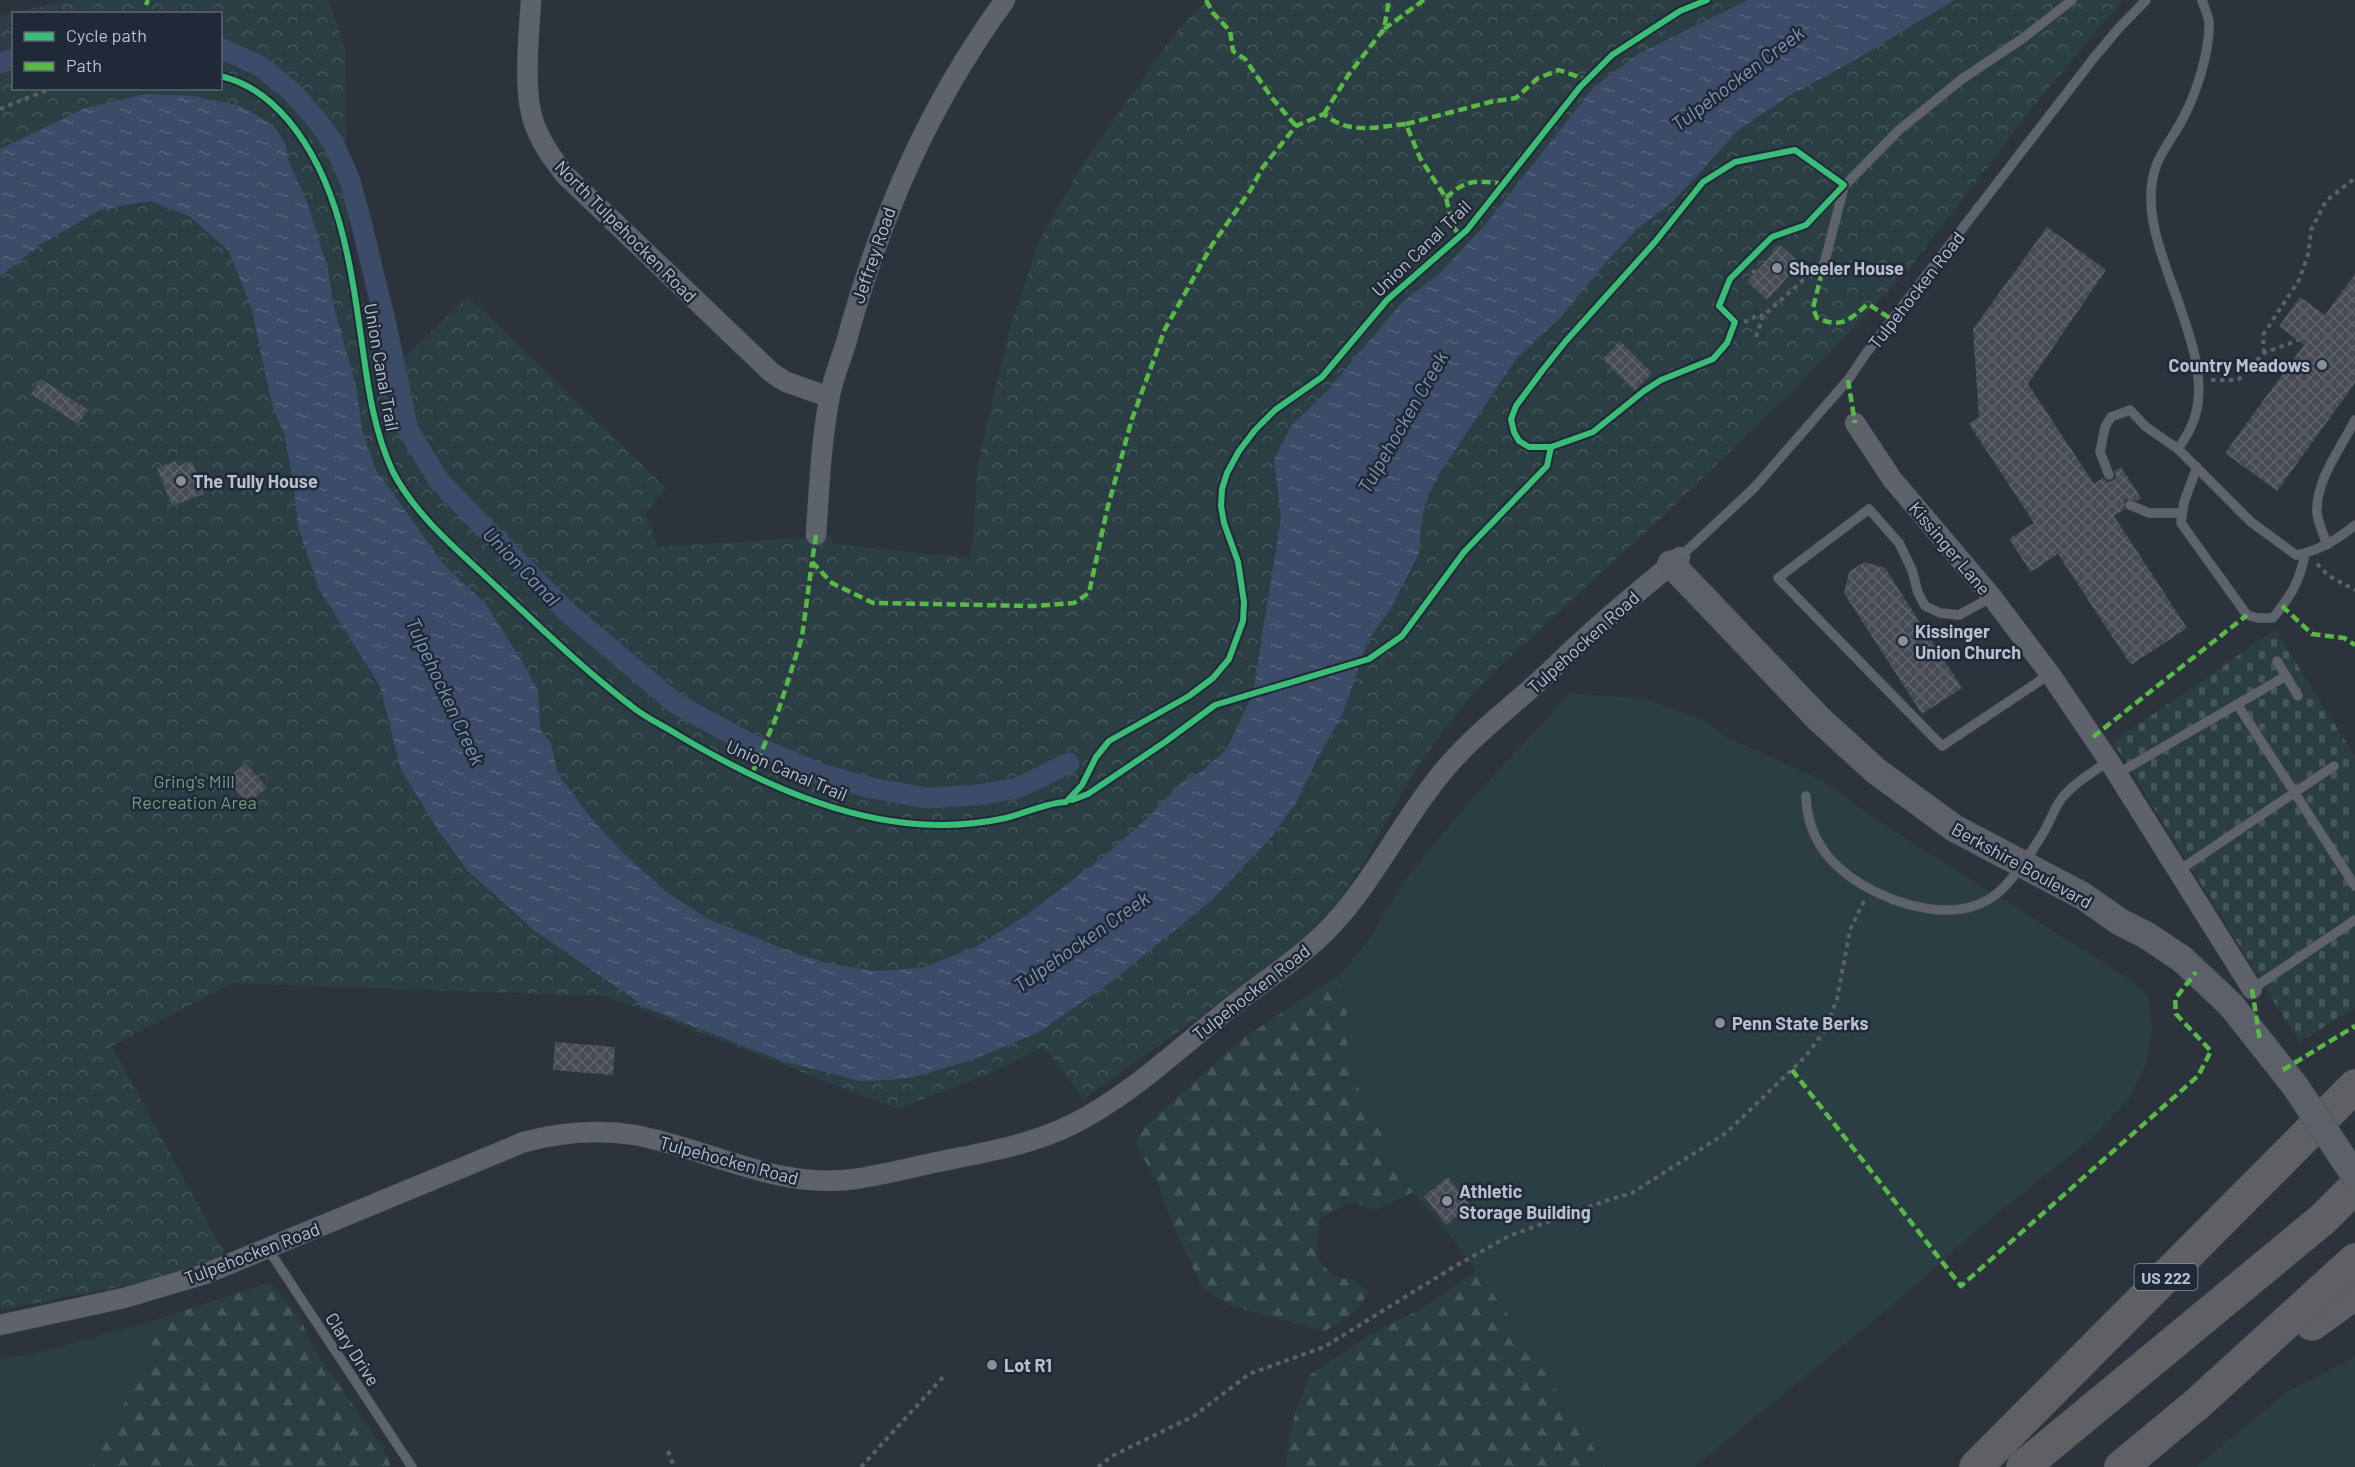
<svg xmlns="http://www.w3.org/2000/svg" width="2355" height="1467" font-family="Barlow,sans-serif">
  <defs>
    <pattern id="forest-firs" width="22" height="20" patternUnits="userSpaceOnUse" patternTransform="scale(1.5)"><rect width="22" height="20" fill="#2a3e43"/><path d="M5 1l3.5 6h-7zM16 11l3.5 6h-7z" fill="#47585d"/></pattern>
    <pattern id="cemetery-stones" width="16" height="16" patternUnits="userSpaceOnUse" patternTransform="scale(1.5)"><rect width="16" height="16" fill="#2a3e43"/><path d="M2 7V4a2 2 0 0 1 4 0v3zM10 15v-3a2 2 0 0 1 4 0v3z" fill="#47585d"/></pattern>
    <pattern id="park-crowns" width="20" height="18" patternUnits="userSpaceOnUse" patternTransform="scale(1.5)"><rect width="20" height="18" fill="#2a3e43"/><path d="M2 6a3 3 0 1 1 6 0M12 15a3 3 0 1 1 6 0" fill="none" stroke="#47585d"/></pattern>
    <pattern id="water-ripples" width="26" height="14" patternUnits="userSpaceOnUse" patternTransform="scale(1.5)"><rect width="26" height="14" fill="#3c4c68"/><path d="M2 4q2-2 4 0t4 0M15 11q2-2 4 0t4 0" fill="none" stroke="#56647c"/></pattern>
    <pattern id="building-cross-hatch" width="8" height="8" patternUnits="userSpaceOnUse" patternTransform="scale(1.5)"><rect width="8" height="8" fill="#464b54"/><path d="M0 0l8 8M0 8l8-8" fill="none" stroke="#5f636b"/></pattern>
  </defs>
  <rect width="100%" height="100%" fill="#2d333d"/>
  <!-- green -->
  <g fill="#2a3e43">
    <polygon points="1570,693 1645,699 1703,720 1727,737 1821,780 1894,831 2117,971 2148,995 2152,1027 2146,1065 2130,1097 2092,1138 1979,1228 1896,1302 1694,1467 1606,1467 1500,1303 1455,1242 1413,1192 1387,1154 1381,1123 1354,1081 1348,1052 1347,1009 1339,976 1365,944 1409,875 1469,802"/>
    <path d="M146,1323C160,1355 139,1378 124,1404C112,1424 102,1446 92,1467H0V1359L34,1354Z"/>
    <polygon points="2355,1357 2355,1467 2196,1467 2287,1392"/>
  </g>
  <!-- forest -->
  <g fill="url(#forest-firs)">
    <path d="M1338,976L1347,1009L1348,1052L1354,1081L1381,1123L1387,1154L1413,1192L1375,1210L1352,1201L1319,1219L1316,1257L1334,1277L1353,1280L1369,1291C1358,1311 1345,1320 1325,1331L1232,1306L1202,1288L1169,1215L1159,1186L1135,1143L1146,1125L1245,1037Z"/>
    <polygon points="1476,1271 1500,1303 1606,1467 1286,1467 1290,1431 1299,1401 1310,1375 1370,1335 1417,1311"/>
    <path d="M271,1282L302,1323L314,1349L384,1450L391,1467H92C102,1446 112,1424 124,1404C139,1378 160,1355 146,1323Z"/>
  </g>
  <!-- cemetery -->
  <polygon fill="url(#cemetery-stones)" points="2275,630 2355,756 2355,1008 2299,1042 2113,742"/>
  <!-- park -->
  <path fill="url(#park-crowns)" fill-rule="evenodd" d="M68,0H329L345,48L349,253L384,377L468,296L666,488L645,512L658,547L831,536L832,544L971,558L978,463L1010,327L1040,239L1080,168L1173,36L1207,0H2123L2044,93L1909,269L1794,390L1667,512L1496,670L1464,704L1429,750L1408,783L1361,867L1336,904L1297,946L1261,973L1083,1099L1044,1047L988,1074L897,1109L606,996L232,983L112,1046L226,1256L139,1283L0,1310V16ZM14,14H220V88H14Z"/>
  <!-- water -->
  <polygon fill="url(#water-ripples)" points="1748,0 1955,0 1848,64 1792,94 1737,131 1698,175 1670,204 1638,228 1606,262 1561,317 1516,359 1441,471 1429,494 1422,518 1419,553 1390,610 1368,640 1343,713 1316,761 1296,803 1271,837 1212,900 1115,979 1039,1032 972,1060 914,1077 890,1080 860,1081 782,1061 647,1008 535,931 468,871 438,830 401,770 380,686 319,589 298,527 293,482 284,433 272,405 252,310 229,251 189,216 150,201 100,210 38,246 0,277 0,149 85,108 146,94 193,96 238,105 273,125 285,143 289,163 308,204 328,270 334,308 356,385 362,429 375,468 444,565 486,604 521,660 538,691 540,728 551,744 558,774 592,819 624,854 668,893 706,918 794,953 827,963 874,971 922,968 976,947 1025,916 1099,860 1143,822 1182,782 1202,771 1227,749 1253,693 1281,518 1274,459 1291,426 1327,391 1402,302 1440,273 1485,225 1594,87 1638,54"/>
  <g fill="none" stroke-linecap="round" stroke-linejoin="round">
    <!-- canal -->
    <g stroke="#3c4c68" stroke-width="21">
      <polyline points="220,48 260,66 291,91 315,118 334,144 350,181 361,222 386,325 408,430 439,481 566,611 675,703 750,744 821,774 867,787 926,798 977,795 1018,788 1069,763"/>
      <polyline points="0,63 14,59"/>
    </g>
  </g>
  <!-- building -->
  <g fill="url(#building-cross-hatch)">
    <polygon points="2047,227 2106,270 2028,384 2094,484 2103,478 2107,482 2112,481 2116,477 2115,471 2121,467 2141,498 2137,501 2126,499 2124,503 2125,509 2114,516 2187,628 2131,665 2058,554 2031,572 2009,539 2034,523 1969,424 1979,417 1973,329"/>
    <polygon points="1780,245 1800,263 1767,300 1747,282"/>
    <polygon points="2355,274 2355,383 2277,491 2225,453 2304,345 2279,326 2300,297 2325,315"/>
    <polygon points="1620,341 1652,373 1635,391 1603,359"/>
    <polygon points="41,379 88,410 78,424 31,394"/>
    <polygon points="176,461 178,466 192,461 204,494 172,506 157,468"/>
    <polygon points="1864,562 1885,568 1962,688 1922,714 1844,593 1849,572"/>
    <polygon points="246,763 267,788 247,804 227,779"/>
    <polygon points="555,1042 615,1047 613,1075 553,1070"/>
    <polygon points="1448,1177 1470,1206 1446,1225 1424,1196"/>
  </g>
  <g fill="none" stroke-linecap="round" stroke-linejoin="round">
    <defs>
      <g id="lane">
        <polyline points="1806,225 1899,130 1962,79 2022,39 2072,0"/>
        <polyline points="1822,272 1844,187"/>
        <path d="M2178,449C2182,442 2187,436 2190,429C2224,363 2149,266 2151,196C2151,162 2166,149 2181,122C2196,95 2210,52 2209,22C2208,15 2204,7 2202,0"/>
        <path d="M2197,467L2184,502L2181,523L2247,615L2258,618H2273C2291,595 2300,582 2305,553"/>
        <path d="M2109,475L2100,452L2105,427L2111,417L2130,410L2146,427L2178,449L2251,522L2296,555C2319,551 2337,540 2355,525"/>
        <polyline points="2130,505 2149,513 2182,513"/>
        <path d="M2327,545C2324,535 2318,523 2317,513C2315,481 2341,448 2355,420"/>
        <polyline points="1680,557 1754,488 1848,380 1867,352 2093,59 2118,29 2146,0"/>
        <polyline points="1992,597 1959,615 1940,613 1925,606 1918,593 1912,570 1899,543 1869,509 1778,578 1942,746 2050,674"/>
        <polyline points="2277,661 2298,696"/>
        <polyline points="2237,704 2355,886"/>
        <polyline points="2117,774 2286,676"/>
        <path d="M1806,796C1807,836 1828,864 1861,884C1898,906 1957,924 1995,895C2010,884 2030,854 2040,838C2049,826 2053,809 2062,798C2074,783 2093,772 2109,761"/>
        <polyline points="2178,871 2334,766"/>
        <polyline points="2252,989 2355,920"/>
        <polyline points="268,1249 412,1467"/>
      </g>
      <g id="street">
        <path d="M531,0C529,34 523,88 533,120C539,140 552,158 565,175L772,373L786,382L829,397"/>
        <polyline points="1855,423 1892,479 1992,597 2050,674 2109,761 2252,989"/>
        <path d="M816,535C819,490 821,444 829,400C832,381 840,362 846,343C880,217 928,106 1005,0"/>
        <path d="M0,1325L124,1298L205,1274L524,1142C562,1132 597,1129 635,1135C709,1149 778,1190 855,1179C882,1175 910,1168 937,1162C983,1153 1031,1145 1073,1124C1131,1095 1180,1047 1231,1007C1266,979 1304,956 1334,923C1377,876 1404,817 1445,769C1473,736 1506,711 1538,682C1554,668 1568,653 1584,639C1615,610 1648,584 1680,557"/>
      </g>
      <polyline id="secondary" points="1671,564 1818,718 1876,771 1954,828 2083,896 2120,922 2146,935 2182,959 2231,1005 2295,1086"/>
      <g id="highway">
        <polyline points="2312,1324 2355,1293"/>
        <polyline points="1976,1467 2355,1086"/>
        <polyline points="2023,1467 2324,1218 2355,1187"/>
        <polyline points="2121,1467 2197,1404 2355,1260"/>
      </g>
    </defs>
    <!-- lane casing -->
    <use href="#lane" stroke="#494e55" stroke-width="10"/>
    <!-- street casing -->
    <use href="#street" stroke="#494e55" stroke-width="21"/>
    <!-- secondary casing -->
    <use href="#secondary" stroke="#494e55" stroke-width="28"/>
    <!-- highway casing -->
    <use href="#highway" stroke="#4a5058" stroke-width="34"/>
    <!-- path -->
    <g stroke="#5b6166" stroke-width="4" stroke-dasharray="4.5 4.5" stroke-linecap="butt">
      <path d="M220,76C247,82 270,99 288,120C340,182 351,266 362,344C368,387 374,432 393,472C417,518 461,553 498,588C541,628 583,669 630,705C644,717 662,725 678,735C747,776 825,814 906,823C939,827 973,825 1006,818C1026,813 1045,803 1066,802L1082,785L1096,757L1109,741L1189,696L1213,678L1229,659L1243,621L1244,602L1238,562L1224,523L1221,506L1222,489L1227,473L1239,451L1255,430L1275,410L1322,377L1387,300L1467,230L1580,87L1612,55L1680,11L1707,0"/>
      <polyline points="0,109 52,88"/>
      <polyline points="1793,229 1772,237 1730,279 1719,306 1735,322 1727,343 1713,359 1661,380 1644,391 1593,432 1551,447 1529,447 1519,441 1514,432 1511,419 1516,406 1542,371 1565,342 1655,242 1703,182 1735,162 1795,150 1834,177"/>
      <polyline points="1746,264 1755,273"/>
      <polyline points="1735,322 1749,321 1757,315 1763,316"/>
      <polyline points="1756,337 1763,316 1809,275"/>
      <polyline points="2264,353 2263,335 2299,280 2308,255 2311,230 2326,201 2355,178"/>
      <polyline points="2211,380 2238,380 2264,353 2298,340"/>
      <polyline points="2317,564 2329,576 2355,590"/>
      <polyline points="1067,802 1088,794 1165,742 1215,705 1369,659 1402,636 1464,552 1547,466 1551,447"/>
      <polyline points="668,1451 674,1467"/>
      <polyline points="861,1467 943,1377"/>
      <polyline points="1098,1467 1112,1456 1194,1416 1249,1374 1324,1347 1452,1268 1509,1236 1605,1201 1632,1193 1726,1133 1805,1057 1826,1029 1837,999 1850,930 1864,901"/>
    </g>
    <!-- lane -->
    <use href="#lane" stroke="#5e626a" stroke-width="9"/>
    <!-- street -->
    <use href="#street" stroke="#5e626a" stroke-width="20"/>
    <!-- secondary -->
    <use href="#secondary" stroke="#5c6169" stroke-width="27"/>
    <!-- highway -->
    <use href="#highway" stroke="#5e6063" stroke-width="33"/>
    <defs>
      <polyline id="secondary-bridge" points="2295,1086 2355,1176"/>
    </defs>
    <!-- secondary-bridge casing -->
    <use href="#secondary-bridge" stroke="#494e55" stroke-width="28" stroke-linecap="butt"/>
    <!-- secondary-bridge -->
    <use href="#secondary-bridge" stroke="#5c6169" stroke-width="27"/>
    <!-- quiet -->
    <g stroke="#58b947" stroke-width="4.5" stroke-dasharray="9 4.5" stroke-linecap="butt">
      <polyline points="1206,0 1213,13 1230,31 1233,51 1245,59 1272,98 1296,126"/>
      <polyline points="146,5 148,0"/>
      <polyline points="1384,29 1424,0"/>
      <polyline points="1324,114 1349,74 1384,29 1389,0"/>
      <polyline points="1406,124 1490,102 1516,98 1538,78 1559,70 1587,80"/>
      <path d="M1446,198C1465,179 1478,180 1503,184"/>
      <path d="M1822,272L1813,308L1817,318C1842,329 1849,320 1868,304L1893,320"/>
      <polyline points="1848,380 1855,423"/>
      <path d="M816,535L812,562L832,583L873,603L1034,606L1074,603L1089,593L1107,510L1132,419L1165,329L1212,245L1250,191L1263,167L1296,126L1324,114C1349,135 1375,127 1406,124L1420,158L1446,198L1453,227L1461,236"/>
      <polyline points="2282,606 2312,634 2344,638 2355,645"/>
      <polyline points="2093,737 2247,615"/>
      <polyline points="752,774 777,715 802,637 812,562"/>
      <polyline points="2252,989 2260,1041"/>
      <polyline points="1792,1070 1961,1286 2198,1076 2211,1051 2176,1014 2175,999 2196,972"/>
      <polyline points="2283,1070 2355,1026"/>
    </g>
    <defs>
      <g id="cycleway">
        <path d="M220,76C247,82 270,99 288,120C340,182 351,266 362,344C368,387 374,432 393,472C417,518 461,553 498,588C541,628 583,669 630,705C644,717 662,725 678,735C747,776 825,814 906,823C939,827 973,825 1006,818C1026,813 1045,803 1066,802L1082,785L1096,757L1109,741L1189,696L1213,678L1229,659L1243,621L1244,602L1238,562L1224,523L1221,506L1222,489L1227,473L1239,451L1255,430L1275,410L1322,377L1387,300L1467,230L1580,87L1612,55L1680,11L1707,0"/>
        <polygon points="1795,150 1844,185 1806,225 1772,237 1730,279 1719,306 1735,322 1727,343 1713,359 1661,380 1644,391 1593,432 1551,447 1529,447 1519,441 1514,432 1511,419 1516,406 1542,371 1565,342 1655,242 1703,182 1735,162"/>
        <polyline points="1072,800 1088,794 1165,742 1215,705 1369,659 1402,636 1464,552 1547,466 1551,447"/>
      </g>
    </defs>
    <!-- cycleway casing -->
    <use href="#cycleway" stroke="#202938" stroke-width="10"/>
    <!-- cycleway -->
    <use href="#cycleway" stroke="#3abd76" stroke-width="6"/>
  </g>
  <!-- markers -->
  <g fill="#878f9a" stroke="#202938" stroke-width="2">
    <circle cx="1777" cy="268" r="6"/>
    <circle cx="2322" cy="365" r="6"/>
    <circle cx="181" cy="481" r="6"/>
    <circle cx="1903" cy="641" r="6"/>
    <circle cx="1720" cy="1023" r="6"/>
    <circle cx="1447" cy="1201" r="6"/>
    <circle cx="992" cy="1365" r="6"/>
  </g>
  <g text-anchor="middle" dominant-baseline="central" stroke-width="5" stroke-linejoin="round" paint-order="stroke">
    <!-- shield labels -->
    <rect fill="#202938" stroke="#8a93a0" stroke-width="1.5" x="2134.5" y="1264" width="63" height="26" rx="4.5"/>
    <g font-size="16" font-weight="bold" fill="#b8c0cc">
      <text x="2166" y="1277">US 222</text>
    </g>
    <!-- street labels -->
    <g font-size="18" fill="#b8c0cc" stroke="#202938">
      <text transform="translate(626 231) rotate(45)">North Tulpehocken Road</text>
      <text transform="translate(1421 248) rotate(-44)">Union Canal Trail</text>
      <text transform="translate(873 255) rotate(-71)">Jeffrey Road</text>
      <text transform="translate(1916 290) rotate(-52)">Tulpehocken Road</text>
      <text transform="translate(382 367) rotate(80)">Union Canal Trail</text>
      <text transform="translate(1950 548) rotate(50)">Kissinger Lane</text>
      <text transform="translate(1583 642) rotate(-42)">Tulpehocken Road</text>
      <text transform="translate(787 770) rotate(23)">Union Canal Trail</text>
      <text transform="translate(2022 865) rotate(29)">Berkshire Boulevard</text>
      <text transform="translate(1251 992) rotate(-38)">Tulpehocken Road</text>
      <text transform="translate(729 1160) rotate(15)">Tulpehocken Road</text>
      <text transform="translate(252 1253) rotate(-21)">Tulpehocken Road</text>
      <text transform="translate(353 1349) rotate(57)">Clary Drive</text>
    </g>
    <!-- poi labels -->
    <g font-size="18" font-weight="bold" fill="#b8c0cc" stroke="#202938" text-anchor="start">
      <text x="1789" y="268">Sheeler House</text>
      <text x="2310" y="365" text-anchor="end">Country Meadows</text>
      <text x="193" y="481">The Tully House</text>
      <text x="1915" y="631">Kissinger<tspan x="1915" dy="21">Union Church</tspan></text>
      <text x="1732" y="1023">Penn State Berks</text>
      <text x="1459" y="1191">Athletic<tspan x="1459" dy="21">Storage Building</tspan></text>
      <text x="1004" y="1365">Lot R1</text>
    </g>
    <!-- park labels -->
    <g font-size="18" fill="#6f9e7b" stroke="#202938">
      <text x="194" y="781">Gring's Mill<tspan x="194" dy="21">Recreation Area</tspan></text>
    </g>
    <!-- water labels -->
    <g font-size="20" font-style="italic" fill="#8094b3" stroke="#202938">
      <text transform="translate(1737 78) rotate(-37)">Tulpehocken Creek</text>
      <text transform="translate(1402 422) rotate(-60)">Tulpehocken Creek</text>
      <text transform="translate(522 566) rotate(46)">Union Canal</text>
      <text transform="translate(446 691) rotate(65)">Tulpehocken Creek</text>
      <text transform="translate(1081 941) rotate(-35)">Tulpehocken Creek</text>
    </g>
  </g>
  <!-- legend -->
  <rect x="12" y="12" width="210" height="78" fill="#202938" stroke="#5d6573" stroke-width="1.5"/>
  <rect x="24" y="32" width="30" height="9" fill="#3abd76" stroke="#5d6573" stroke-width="1.5"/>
  <text x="66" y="42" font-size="18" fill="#b8c0cc">Cycle path</text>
  <rect x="24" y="62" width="30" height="9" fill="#58b947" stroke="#5d6573" stroke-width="1.5"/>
  <text x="66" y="72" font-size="18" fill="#b8c0cc">Path</text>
</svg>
